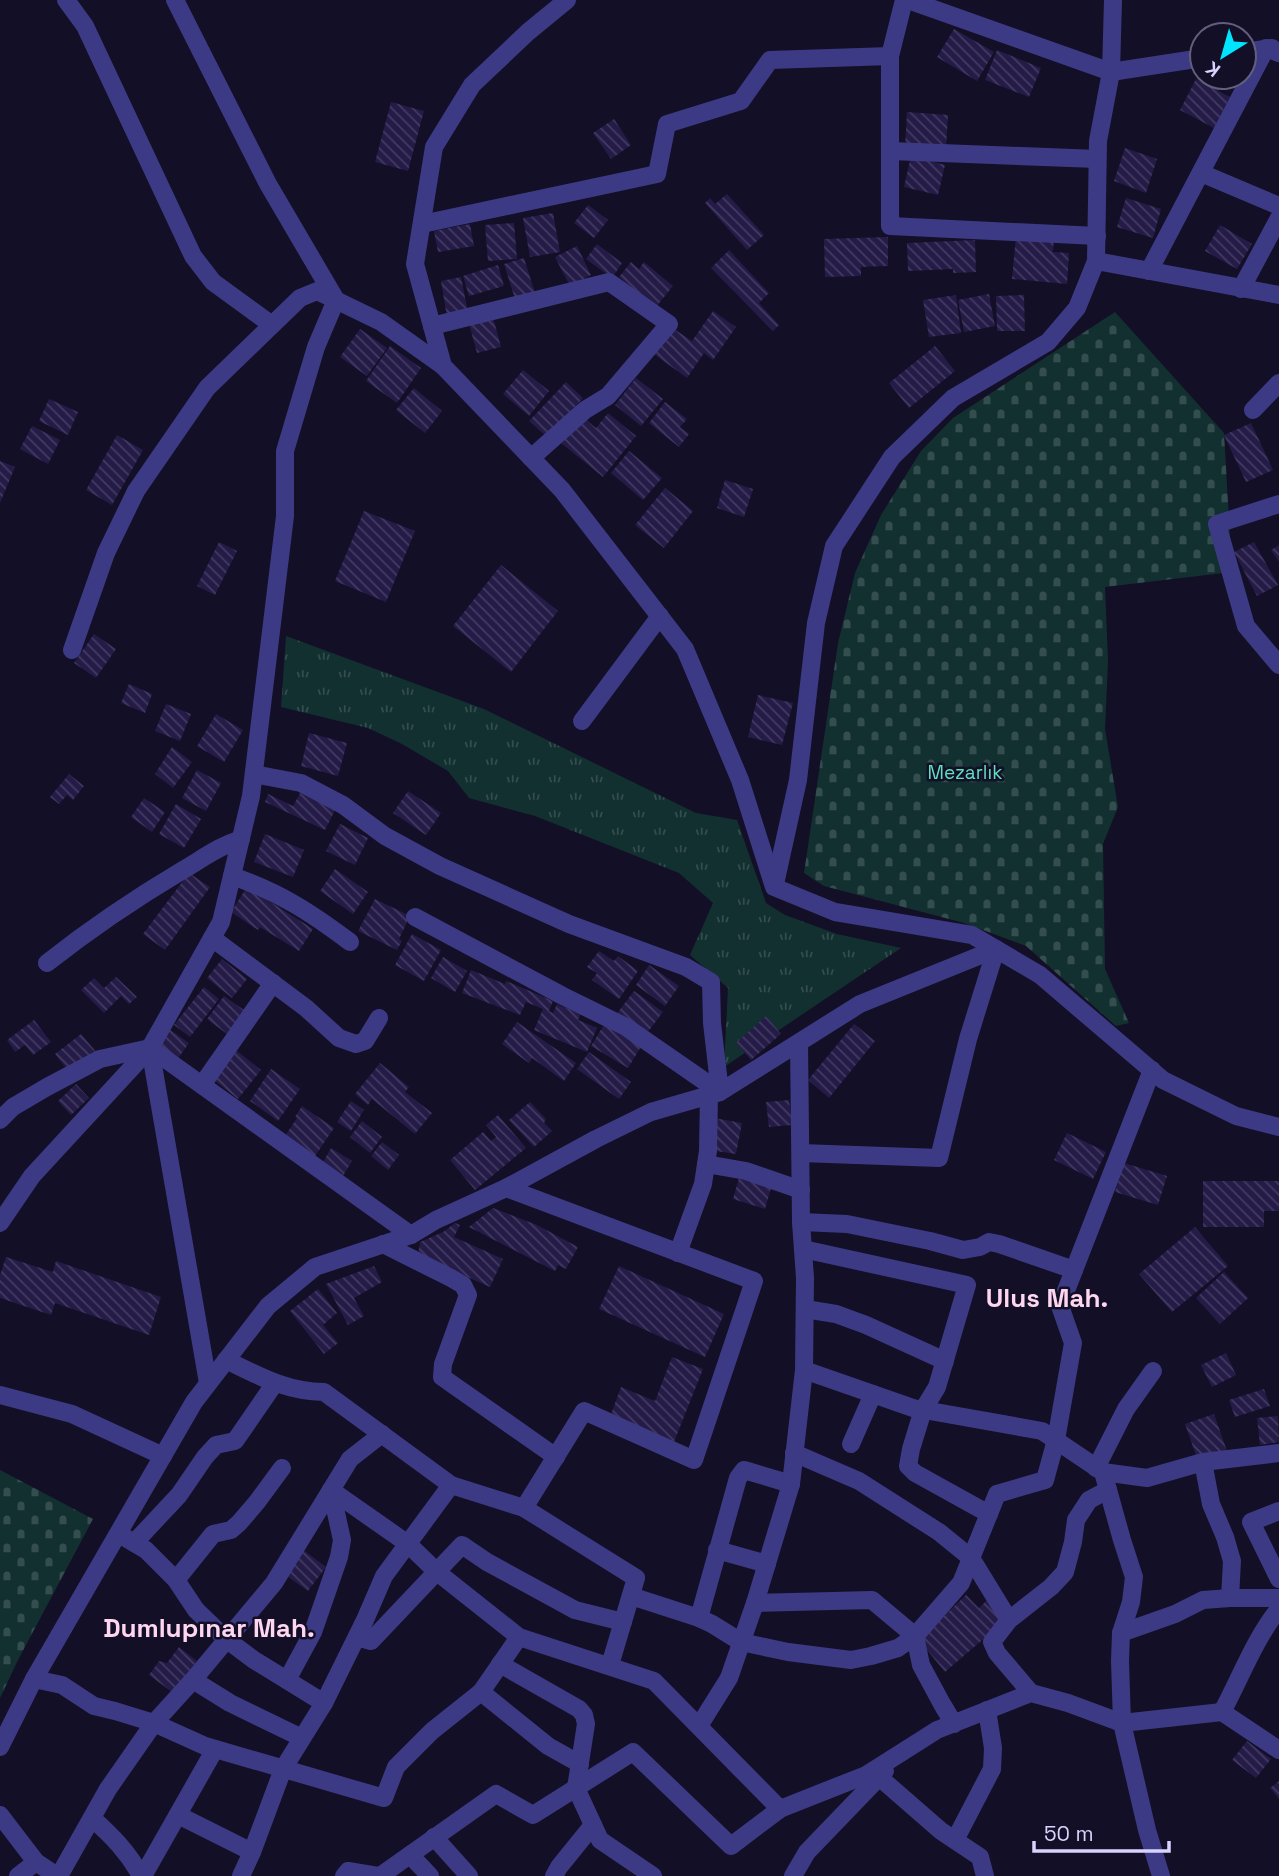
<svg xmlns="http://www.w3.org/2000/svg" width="1279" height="1876" font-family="'Space Grotesk',sans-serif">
  <defs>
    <pattern id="cemetery-stones" width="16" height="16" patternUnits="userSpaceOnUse" patternTransform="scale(1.75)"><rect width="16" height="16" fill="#12302f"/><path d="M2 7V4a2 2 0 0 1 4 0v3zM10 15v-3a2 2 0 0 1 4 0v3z" fill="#344d4e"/></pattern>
    <pattern id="park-tufts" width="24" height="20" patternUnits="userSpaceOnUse" patternTransform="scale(1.75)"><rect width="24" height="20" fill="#12302f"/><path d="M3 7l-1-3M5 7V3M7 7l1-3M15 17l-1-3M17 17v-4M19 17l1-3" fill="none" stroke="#344d4e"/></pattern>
    <pattern id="building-back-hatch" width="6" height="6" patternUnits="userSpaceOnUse" patternTransform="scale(1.75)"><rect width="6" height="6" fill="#241b47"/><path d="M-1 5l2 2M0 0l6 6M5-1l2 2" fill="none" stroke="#433b63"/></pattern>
  </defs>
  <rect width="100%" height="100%" fill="#130f26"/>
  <!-- cemetery -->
  <g fill="url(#cemetery-stones)">
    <polygon points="1115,312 1224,433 1232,572 1105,587 1108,661 1105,729 1118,807 1103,844 1105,969 1129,1023 1116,1026 1026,946 964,923 824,886 804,873 838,643 855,573 881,515 921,451 953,418"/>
    <polygon points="0,1470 93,1519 18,1660 0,1698"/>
  </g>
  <!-- park -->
  <polygon fill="url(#park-tufts)" points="286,636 484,709 696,813 737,820 766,903 785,915 837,934 901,948 724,1067 728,988 690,955 713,903 679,873 535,816 469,798 448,771 402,744 368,728 281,707"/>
  <!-- building -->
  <g fill="url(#building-back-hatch)">
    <polygon points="954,29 994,52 977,81 937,57"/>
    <polygon points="997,50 1041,68 1029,97 985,80"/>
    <polygon points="1196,79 1230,97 1214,128 1180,110"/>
    <polygon points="391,102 424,111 408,171 375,162"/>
    <polygon points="907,112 948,115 946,149 905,147"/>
    <polygon points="614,119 631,145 611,159 593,133"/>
    <polygon points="1125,148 1157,159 1146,193 1114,181"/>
    <polygon points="911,156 945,165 938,195 904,187"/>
    <polygon points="727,194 764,235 747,250 705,203 710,198 715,204"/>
    <polygon points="1126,198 1161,209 1153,238 1117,227"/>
    <polygon points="588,205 608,220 594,238 574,223"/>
    <polygon points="553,213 560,252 530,257 523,218"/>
    <polygon points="514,223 517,259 488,261 485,225"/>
    <polygon points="470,224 474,246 438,252 434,231"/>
    <polygon points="1220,225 1252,244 1237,269 1205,251"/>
    <polygon points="1016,236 1054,239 1053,252 1069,253 1067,284 1012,279"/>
    <polygon points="888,237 888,266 861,267 861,276 825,277 824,239"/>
    <polygon points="975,240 976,272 953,273 953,269 908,271 907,243"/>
    <polygon points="597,244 622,263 612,278 586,259"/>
    <polygon points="577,246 591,275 570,286 555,257"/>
    <polygon points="729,250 769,293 759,303 779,325 773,331 711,268"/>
    <polygon points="524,258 536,296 516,302 504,264"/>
    <polygon points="631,262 639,269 644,262 673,286 656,307 619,277"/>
    <polygon points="498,265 504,286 469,296 463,276"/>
    <polygon points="461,277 468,313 447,317 441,281"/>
    <polygon points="989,294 995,326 964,332 958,300"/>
    <polygon points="956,295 961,333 929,337 923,300"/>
    <polygon points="1024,295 1025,331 997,331 996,296"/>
    <polygon points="713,311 736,327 713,360 704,353 687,378 651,352 671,327 692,341"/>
    <polygon points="493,317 501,347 477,353 469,324"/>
    <polygon points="360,329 387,348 367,376 340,357"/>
    <polygon points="390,346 421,368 397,403 366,381"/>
    <polygon points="935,346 955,371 909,408 889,383"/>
    <polygon points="523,370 549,391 529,416 503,394"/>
    <polygon points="636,378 663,399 641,426 615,405"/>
    <polygon points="566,382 583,398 547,437 529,421"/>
    <polygon points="414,388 442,411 425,433 396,410"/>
    <polygon points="49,399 78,412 68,435 39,421"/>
    <polygon points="665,402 687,419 680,427 689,434 679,447 649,423"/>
    <polygon points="608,413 636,436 603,477 561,443 583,417 596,428"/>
    <polygon points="1251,423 1273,470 1246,482 1224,435"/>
    <polygon points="32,426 60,440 48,464 20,449"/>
    <polygon points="117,435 143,450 112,505 86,490"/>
    <polygon points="629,451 662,478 643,500 611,473"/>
    <polygon points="0,461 15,467 0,503"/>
    <polygon points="725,480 753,489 744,517 717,508"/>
    <polygon points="665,488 693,511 664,548 635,525"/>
    <polygon points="364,511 415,531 386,602 335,581"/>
    <polygon points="219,542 237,551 215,595 197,586"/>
    <polygon points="1254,542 1278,585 1257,596 1234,552"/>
    <polygon points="1279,545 1279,562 1271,550"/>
    <polygon points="501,565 558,611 511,672 453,626"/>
    <polygon points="94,634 116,649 96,678 74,663"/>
    <polygon points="129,684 152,694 145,713 121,703"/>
    <polygon points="758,695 793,703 782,745 748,737"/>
    <polygon points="166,704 191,714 180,741 155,731"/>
    <polygon points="216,714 243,730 224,762 197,746"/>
    <polygon points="309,733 347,743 338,776 301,766"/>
    <polygon points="172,747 192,762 173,788 155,774"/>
    <polygon points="197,770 221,783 206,811 182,798"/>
    <polygon points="69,774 84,786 73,800 67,795 59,804 50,797"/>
    <polygon points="408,791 441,813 426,835 393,813"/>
    <polygon points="300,793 335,810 325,830 265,802 268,794 293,806"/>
    <polygon points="144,798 165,812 152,832 131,817"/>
    <polygon points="176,804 201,819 184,848 159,834"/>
    <polygon points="340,824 368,838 355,865 326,851"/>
    <polygon points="265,834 304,850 293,877 254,862"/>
    <polygon points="335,869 368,892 353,914 320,891"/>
    <polygon points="189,873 210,887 165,950 143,934"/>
    <polygon points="247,887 313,929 299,951 260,927 258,930 231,912"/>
    <polygon points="375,899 410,916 399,939 402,941 397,950 358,931"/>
    <polygon points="412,934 441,950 424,981 395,965"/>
    <polygon points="599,951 614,961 618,956 638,971 619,999 592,980 597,973 587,967"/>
    <polygon points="443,957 467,971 455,992 431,978"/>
    <polygon points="222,959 247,979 232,998 207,978"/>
    <polygon points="649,965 679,986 665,1006 636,985"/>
    <polygon points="471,970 505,984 506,981 553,1001 549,1011 553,1013 557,1004 581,1014 578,1020 597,1028 587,1052 534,1030 543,1009 526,1002 520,1015 462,993"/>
    <polygon points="116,977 137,997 129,1004 121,996 104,1013 81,990 94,978 104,988"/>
    <polygon points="204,987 219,999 190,1037 174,1025"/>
    <polygon points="634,991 663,1012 644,1037 615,1016"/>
    <polygon points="224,996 244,1010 227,1034 207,1019"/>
    <polygon points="766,1016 781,1034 751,1060 736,1043"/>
    <polygon points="34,1020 51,1042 33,1055 25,1045 15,1052 7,1040"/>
    <polygon points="517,1022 576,1063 564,1081 532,1058 529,1063 502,1044"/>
    <polygon points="605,1023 642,1045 628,1068 591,1046"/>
    <polygon points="854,1024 875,1041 829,1098 808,1080"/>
    <polygon points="166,1027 189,1043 174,1064 152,1048"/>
    <polygon points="81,1034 97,1053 70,1073 55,1054"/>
    <polygon points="232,1047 261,1070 238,1099 209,1076"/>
    <polygon points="589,1052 631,1082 619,1099 577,1069"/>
    <polygon points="380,1063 409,1087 405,1092 432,1113 415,1134 372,1099 368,1105 355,1094"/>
    <polygon points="271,1069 300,1089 278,1121 250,1101"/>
    <polygon points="76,1084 89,1098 71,1115 58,1101"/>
    <polygon points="789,1100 792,1125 769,1127 766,1102"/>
    <polygon points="351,1101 364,1110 351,1131 337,1122"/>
    <polygon points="530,1102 546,1119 544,1123 552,1131 534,1147 509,1120"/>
    <polygon points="302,1106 334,1128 313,1159 283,1139 297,1118 295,1117"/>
    <polygon points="498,1115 526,1148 475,1190 450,1160 483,1132 491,1141 496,1137 486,1125"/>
    <polygon points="714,1118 742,1123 736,1154 709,1150"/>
    <polygon points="362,1121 382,1137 370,1153 350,1137"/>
    <polygon points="1067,1133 1106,1152 1093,1179 1054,1160"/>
    <polygon points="382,1142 399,1155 388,1170 371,1156"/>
    <polygon points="331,1148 352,1161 343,1176 322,1164"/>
    <polygon points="1124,1163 1167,1176 1158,1205 1115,1192"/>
    <polygon points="739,1178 771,1188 765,1209 733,1199"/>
    <polygon points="1203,1181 1279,1181 1279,1211 1264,1211 1264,1227 1203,1227"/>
    <polygon points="493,1208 537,1225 578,1247 566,1269 558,1265 555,1271 469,1227"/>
    <polygon points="455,1223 460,1225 454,1237 503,1259 490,1287 418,1255 420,1242 443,1232"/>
    <polygon points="1195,1227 1228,1266 1172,1312 1139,1274"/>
    <polygon points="6,1257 53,1272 56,1261 161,1297 149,1335 55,1303 51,1315 0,1298 0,1275"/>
    <polygon points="374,1266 382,1282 354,1298 364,1316 348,1325 326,1284"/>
    <polygon points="619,1266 724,1314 705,1357 599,1309"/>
    <polygon points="1224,1272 1248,1298 1220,1324 1196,1298"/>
    <polygon points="318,1289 337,1313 323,1325 338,1343 324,1354 290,1311"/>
    <polygon points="1226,1353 1236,1375 1212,1387 1201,1365"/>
    <polygon points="672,1357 703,1369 674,1442 610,1417 621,1387 655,1401"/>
    <polygon points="1264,1389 1270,1406 1235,1417 1229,1400"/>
    <polygon points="1214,1414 1227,1451 1198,1461 1185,1424"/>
    <polygon points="1278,1416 1279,1442 1260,1445 1257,1418"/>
    <polygon points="302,1549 326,1567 308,1591 284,1574"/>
    <polygon points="966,1595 979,1608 987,1600 1002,1623 945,1672 919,1640"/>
    <polygon points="179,1647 197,1661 172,1692 149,1675 159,1661 167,1663"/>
    <polygon points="1247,1741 1271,1759 1256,1778 1232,1760"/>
    <polygon points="1279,1781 1279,1799 1270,1788"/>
  </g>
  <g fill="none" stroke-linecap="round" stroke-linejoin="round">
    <!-- minor -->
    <g stroke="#3d3a85" stroke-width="18">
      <polyline points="66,0 85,26 193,256 213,282 272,325"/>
      <polyline points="175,0 268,184 336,300 316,347 285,451 285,516 251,796 221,922 150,1048 208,1383"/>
      <polyline points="567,0 528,32 472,85 434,147 415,264 443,366 562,490 685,649 740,780 774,887 835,912 972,935 1040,975 1163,1080 1236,1116 1279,1127"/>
      <polyline points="904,0 890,56 890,226 1097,236"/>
      <polyline points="908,0 1111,72 1098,141 1096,261 1279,295"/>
      <polyline points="1113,0 1111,72 1202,58"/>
      <polyline points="1244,52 1272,48"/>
      <polyline points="890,151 1097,159"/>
      <polyline points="1201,173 1279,206"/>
      <polyline points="422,224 657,174 667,124 741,101 770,60 890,56"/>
      <polyline points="1149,271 1266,48 1279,53"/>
      <polyline points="1241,289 1279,218"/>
      <polyline points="432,326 609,282 669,324 608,396 585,410 531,458"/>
      <polyline points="1253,410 1279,383"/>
      <polyline points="1279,504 1217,524 1246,626 1279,665"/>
      <polyline points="72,650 106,553 136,491 207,388 300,298 317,291 381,322 443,366"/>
      <polyline points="582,721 660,616"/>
      <polyline points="254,774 301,783 343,805 385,836 440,866 569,924 686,967 711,982 712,1023 720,1092"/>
      <path d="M232,876C279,892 310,912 350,942"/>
      <polyline points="775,884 798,780 816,623 834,546 892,457 953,398 1048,342 1077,308 1096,261"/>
      <polyline points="415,917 563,996 626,1027 720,1092"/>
      <polyline points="212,938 306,1008 339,1038 356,1044 365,1041 379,1018"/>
      <path d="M47,963C90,929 136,898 183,870C202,859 219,846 241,839"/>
      <polyline points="202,1085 273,983"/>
      <polyline points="0,1120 13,1107 47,1087 100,1059 150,1048 411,1235"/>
      <polyline points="801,1153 939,1158 968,1039 996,949"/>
      <polyline points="706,1164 746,1171 801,1190"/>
      <polyline points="506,1188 754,1281 694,1460 584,1411 524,1508"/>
      <polyline points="801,1222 847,1224 930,1241 963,1250 980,1247 989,1242 999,1244 1074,1270"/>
      <polyline points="0,1223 32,1176 150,1048"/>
      <polyline points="383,1244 451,1278 463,1285 468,1295 443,1364 442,1377 556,1457"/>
      <polyline points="803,1249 967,1285 937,1387 923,1410 911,1449 908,1466 915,1473 989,1514"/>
      <polyline points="678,1253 703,1184 708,1151 709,1095"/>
      <polyline points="805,1309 836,1314 866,1325 945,1361"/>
      <path d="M226,1360C259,1376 287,1392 324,1392L451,1485L524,1508L636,1578L610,1665"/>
      <polyline points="804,1370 913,1408 1042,1431 1103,1472 1147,1478 1203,1462 1279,1453"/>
      <polyline points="0,1395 72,1414 163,1456"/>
      <polyline points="851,1444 873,1394"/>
      <polyline points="794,1453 859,1481 939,1532 971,1558 1009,1620"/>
      <polyline points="1203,1462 1211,1504 1225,1537 1232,1561 1230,1598"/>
      <polyline points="1096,1468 1126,1409 1153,1371"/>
      <polyline points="1103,1472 1122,1540 1134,1577 1131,1602 1121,1633 1120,1661 1122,1723 1147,1830 1161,1876"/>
      <polyline points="331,1490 408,1544 437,1572 519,1637 654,1681 780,1809"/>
      <polyline points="1279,1511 1251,1522 1279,1579"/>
      <polyline points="119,1534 146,1550 176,1580 196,1610 226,1639 254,1660 324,1703"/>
      <polyline points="134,1543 179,1495 205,1457 216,1445 235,1441 275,1383"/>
      <polyline points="717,1550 767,1564"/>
      <polyline points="176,1580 213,1534 231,1530 239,1523 257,1502 282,1468"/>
      <polyline points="631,1596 699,1618 712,1624 741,1642 788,1652 851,1660 871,1656 898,1648 915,1636 961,1583 997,1494 1045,1480 1056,1440 1073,1343 1060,1306 1152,1070"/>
      <polyline points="755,1603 872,1600 915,1636 921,1665 942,1704 954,1724"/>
      <polyline points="699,1618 738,1478 744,1470 791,1484"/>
      <polyline points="1121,1633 1175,1614 1203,1600 1230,1598 1279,1598"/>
      <polyline points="357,1637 371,1641 462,1545 487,1562 575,1610 623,1622"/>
      <polyline points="500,1664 579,1709 584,1715 586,1724 576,1788 600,1840 653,1876"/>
      <polyline points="34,1679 62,1685 94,1706 115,1711 154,1723 205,1746 384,1798 396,1767 432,1731 481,1692 519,1637"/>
      <polyline points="193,1680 230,1703 302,1738"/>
      <polyline points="287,1680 313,1632 339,1557 342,1540 331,1490"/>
      <polyline points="481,1692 548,1746 580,1764"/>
      <polyline points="1031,1693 997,1653 992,1642 1009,1620 1051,1587 1065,1572 1073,1542 1076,1520 1089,1500 1108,1490"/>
      <path d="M1222,1712C1240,1679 1255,1638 1279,1609"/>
      <polyline points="699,1726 729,1678 755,1603 791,1484 804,1370 805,1278 801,1222 799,1043"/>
      <polyline points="0,1747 34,1679 194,1402 268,1306 315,1267 411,1235 436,1220 506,1188 596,1139 651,1112 720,1092 860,1004 996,949"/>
      <polyline points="879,1777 941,1831 980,1857 985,1876"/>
      <polyline points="0,1815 36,1862 57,1876"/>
      <polyline points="178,1815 252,1852"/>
      <path d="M92,1818C112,1836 128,1852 141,1876"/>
      <polyline points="434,1837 469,1876"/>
      <polyline points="955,1840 992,1769 993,1748 987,1710"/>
      <polyline points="410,1855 430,1876"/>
      <polyline points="18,1876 36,1862"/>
      <polyline points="59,1876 108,1789 154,1723 193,1680 274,1583 350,1459 382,1434"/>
      <polyline points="143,1876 215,1749"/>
      <polyline points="241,1876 252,1852 283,1769 324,1703 365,1620 384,1576 451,1485"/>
      <polyline points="344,1876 348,1871 378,1876"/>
      <polyline points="380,1876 496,1794 533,1815 633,1752 731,1846 780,1809 866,1775 937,1730 1031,1693 1068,1703 1122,1723 1222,1712 1279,1750"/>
      <polyline points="554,1876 559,1867 593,1825"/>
      <polyline points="793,1876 807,1852 885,1771"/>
    </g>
  </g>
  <g text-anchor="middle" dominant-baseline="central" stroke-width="5" stroke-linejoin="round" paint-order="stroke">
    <!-- park labels -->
    <g font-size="19" fill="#5fe0c0" stroke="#130f26">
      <text x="965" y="772">Mezarlık</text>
    </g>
    <!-- district labels -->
    <g font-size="26" font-weight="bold" fill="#ffd6f0" stroke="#130f26">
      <text x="1047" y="1298">Ulus Mah.</text>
      <text x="209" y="1628">Dumlupınar Mah.</text>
    </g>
  </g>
  <!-- north arrow -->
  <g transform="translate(1223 56) rotate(217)"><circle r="33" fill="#130f26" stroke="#625e7d" stroke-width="2"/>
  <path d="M0-5L12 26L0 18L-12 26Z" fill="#00e5ff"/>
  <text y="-10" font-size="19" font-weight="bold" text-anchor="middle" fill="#d9d4ff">K</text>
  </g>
  <!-- scale -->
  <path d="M1034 1841v10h135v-10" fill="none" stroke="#d9d4ff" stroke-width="3.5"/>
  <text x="1044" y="1841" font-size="21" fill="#d9d4ff" stroke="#130f26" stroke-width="5" paint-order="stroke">50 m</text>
</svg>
